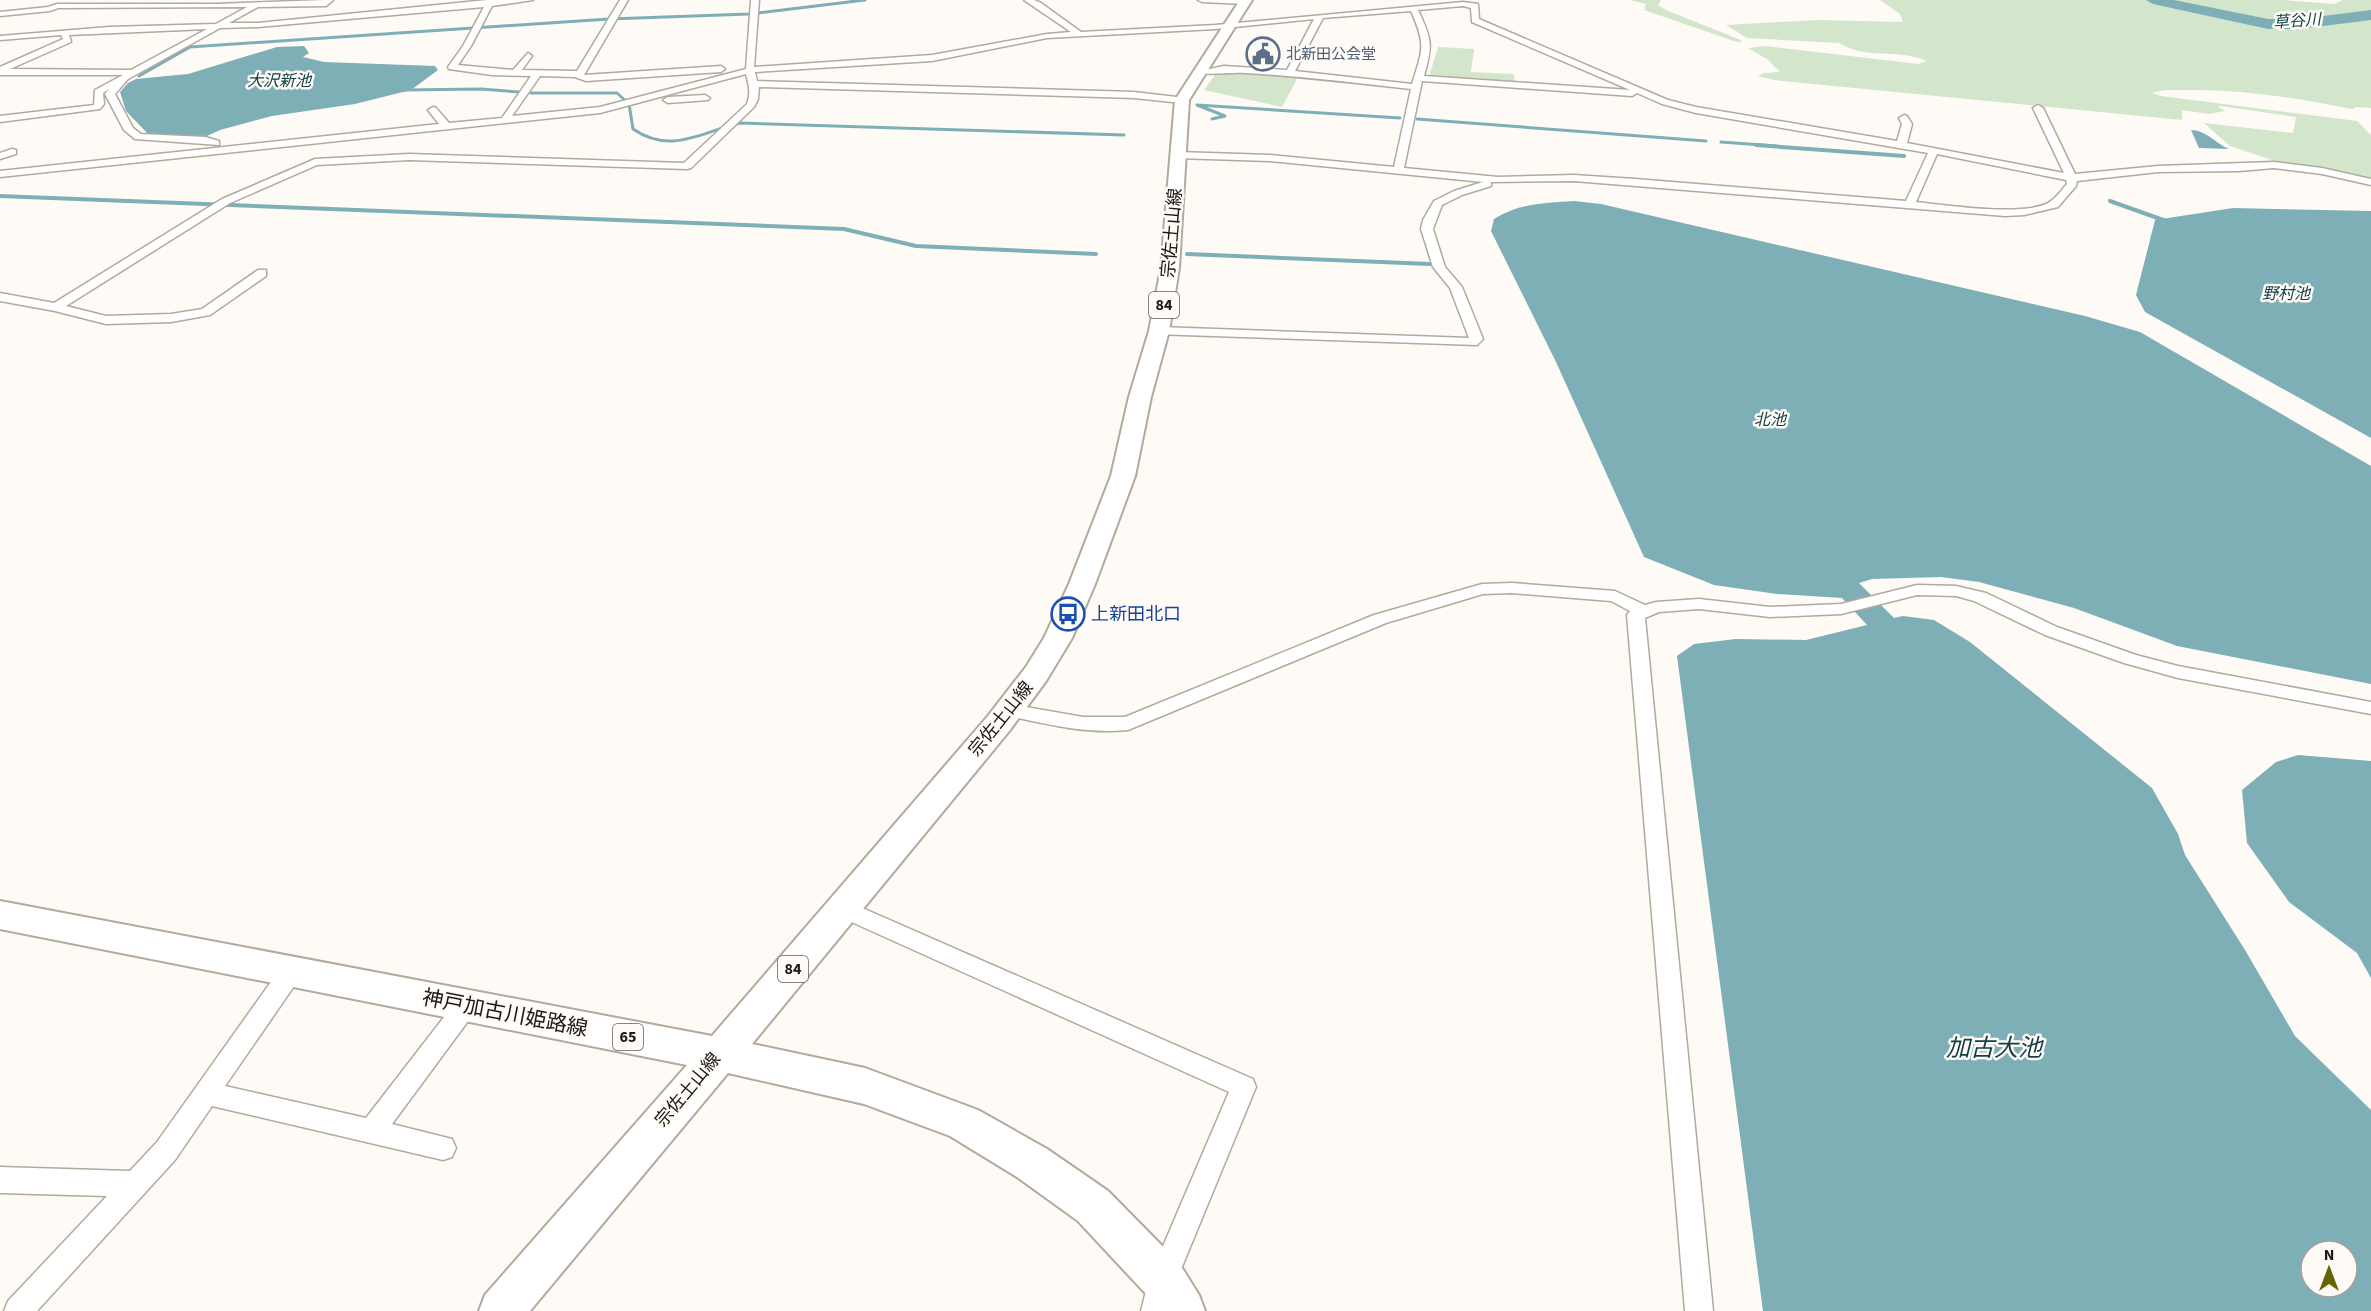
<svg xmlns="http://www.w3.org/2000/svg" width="2371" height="1311" font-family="'Source Sans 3','Noto Sans JP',sans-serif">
  <rect width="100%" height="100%" fill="#fefaf5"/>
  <!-- green -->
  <g fill="#d3e5ca">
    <polygon points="1630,0 1661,0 1658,5 1666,10 1743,41 1737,42 1644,10 1646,4"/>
    <path d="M1880,0H2284L2334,4L2343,0H2371V108L2357,107L2352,109C2296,98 2242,89 2184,90C2174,90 2161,89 2152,93L2161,96L2357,121L2371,135V180L2278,162L2230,146L2204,123L2293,133L2296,117L2221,106L2218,107L2225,111L2209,114L2182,110V120L1774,80L1758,76L1764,73L1780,72L1767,59L1748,48L1765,46L1918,64L1927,61C1899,48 1865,60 1839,43L1747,38L1726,25L1818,20L1903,22L1900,14Z"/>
    <polygon points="1438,47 1474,49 1471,72 1514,74 1515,83 1429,77"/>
    <polygon points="1231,71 1294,76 1297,79 1282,107 1204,90 1215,75"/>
  </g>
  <!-- water -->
  <g fill="#7eafb7" fill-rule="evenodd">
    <polygon points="304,46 309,53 303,57 324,62 435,66 438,70 411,90 355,104 272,116 220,130 205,137 149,135 126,111 120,92 128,83 136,79 188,74 277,47"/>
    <path d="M2191,130C2206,130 2215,143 2229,149L2199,148Z"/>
    <path d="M1574,201L1601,204L2085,316L2140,332L2371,466V684L2177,646L2074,608L1979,582L1941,577L1872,579L1859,583L1894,618L1903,616L1934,620L1970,642L2152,788L2178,834L2185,855L2245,950L2295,1036L2371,1110V1311H1763L1677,656L1694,644L1736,639L1806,640L1867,625L1842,598L1777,594L1714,585L1644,557L1556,362L1491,231L1494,219C1519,203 1546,203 1574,201ZM2311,1251H2347V1287H2311Z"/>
    <polygon points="2233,208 2371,211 2371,438 2145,312 2136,295 2155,220"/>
    <polygon points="2298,755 2371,761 2371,978 2357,953 2289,902 2247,843 2242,790 2276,762"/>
  </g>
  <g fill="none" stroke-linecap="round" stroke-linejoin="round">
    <!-- stream-far1 -->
    <g stroke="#7eafb7" stroke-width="3">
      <polyline points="139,76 190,47 609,19 749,14 865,0"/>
      <polyline points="403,90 481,89 519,92"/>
      <path d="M531,93H617L629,104L633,129C671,155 701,132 740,123L1124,135"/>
      <polyline points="1212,119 1225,116 1197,105 1400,118"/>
      <polyline points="1417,119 1706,141"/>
      <polyline points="1721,142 1776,146"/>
    </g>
    <!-- stream -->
    <g stroke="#7eafb7" stroke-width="4">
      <polyline points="1756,145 1904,156"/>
      <polyline points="0,196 844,229 916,246 1096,254"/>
      <polyline points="2110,201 2166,221"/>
      <polyline points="1187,254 1430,264"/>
    </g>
    <!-- river -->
    <polygon fill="#7eafb7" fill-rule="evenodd" points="2146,0 2174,0 2268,19 2299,19 2371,10 2371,20 2299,29 2268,29 2153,4"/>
    <defs>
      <g id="street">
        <path d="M325,0H333L326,6L258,7L229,23H258L487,0H533L492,6L471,46L458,65L513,70L528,53L532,56L522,70L577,71L620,0H628L584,75L721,66L725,69L721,72L586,81L575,77L540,76L512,116L600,107L746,69L751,0H759L754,67L932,55L1047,34L1071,32L1024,0H1034L1041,3L1081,32L1215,25L1463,2L1478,4L1479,19L1668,100L1696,107L1897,141L1902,124L1899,118L1904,115L1907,116L1912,124L1907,143L2064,173L2033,108L2038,105L2043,108L2075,174L2158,166L2274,162L2322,168L2371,179V185L2322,174L2274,168L2239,171L2158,172L2077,181L2076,186L2058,207L2024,215L2005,216L1574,181L1491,182V186L1462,195L1442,205L1433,229L1445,267L1462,287L1483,339L1477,345L1154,334L1153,331L1154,328L1159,327L1469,338L1450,288L1433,267L1421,229L1423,220L1434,201L1454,191L1483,182L1270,161L1177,158L1172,155L1177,152L1270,155L1394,167L1411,89C1355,83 1300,76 1245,73C1234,72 1201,76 1195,72L1224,66L1287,70L1314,19L1215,29L1047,38L932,61L755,72L757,81L1134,92L1185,98L1187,100L1182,103L1134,98L759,87L758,99L754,107L691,168L687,169L409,160L317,165L230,203L66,306L106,316L171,314L202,309L258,270H266V276L210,315L171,322L106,324L55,311L0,301V293L54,303L222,199L315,159L409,154L684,163L747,104C751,93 749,85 746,74L600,113L0,177V171L439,124L428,110L433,107L436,108L449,123L502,118L531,76L492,75L449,69L448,67L463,46L484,7L258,27L220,28L128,79L115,94L133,128L141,134L205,137L219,141V145L135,139L124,130L105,94L109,89L103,93L104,104L100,109L0,122V116L94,105L95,90L123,75H0V67L63,39L61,35L0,40V36L109,27L216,24L247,7L58,8L50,11L0,16V12L48,7L57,4H216ZM1463,6L1471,8L1472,22L1630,90L1424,76C1433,44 1432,40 1418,10ZM1411,11C1426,45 1423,49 1412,84L1295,71L1323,18ZM207,29L131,70L10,69L71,42L69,35ZM1422,81L1632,96L1637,93L1662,104L1696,113L1928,153L1906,201L1635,179L1574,175L1498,177L1404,168ZM1937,154L2066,180L2067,184C2062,189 2057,197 2051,201C2030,218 1944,205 1916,202Z"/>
        <polygon points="1198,0 1246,0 1249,2 1245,4 1202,2"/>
        <polygon points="705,95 710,98 708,100 668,103 663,100 668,97"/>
        <polygon points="12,149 16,150 16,154 0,159 0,153"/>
        <path d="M1512,583L1615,591L1645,605L1656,602L1699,599L1770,607L1841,604L1917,585L1956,586L1986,593L2057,627L2136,655L2178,666L2371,702V714L2178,678L2124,663L2045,635L1974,601L1956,596L1917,595L1841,614L1770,617L1699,609L1659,612L1645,618L1713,1311H1685L1627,615L1630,611L1611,601L1512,593L1483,594L1386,623L1128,730C1087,734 1049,725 1009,716L1002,715L1000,710L1002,705L1009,704L1083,717H1125L1374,615L1482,584Z"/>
        <polygon points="844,900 1253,1079 1256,1087 1177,1279 1169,1311 1141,1311 1149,1279 1229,1092 836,915 833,909 836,903"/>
        <polygon points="291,962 299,965 302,972 299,979 225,1086 366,1118 458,999 466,996 474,999 478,1006 474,1013 392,1124 452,1139 456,1148 452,1157 443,1160 212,1106 175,1160 37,1311 4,1311 8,1301 107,1196 0,1193 0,1167 130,1171 157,1142 283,965"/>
      </g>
      <polygon id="primary" points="1240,0 1252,0 1189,100 1179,268 1169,331 1151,397 1135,476 1095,584 1072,638 1046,681 1010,730 752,1044 865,1068 978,1110 1047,1149 1108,1191 1179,1263 1199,1295 1205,1311 1157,1311 1147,1295 1078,1221 1017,1177 950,1136 864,1104 728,1073 530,1311 479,1311 485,1295 687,1065 0,929 0,901 712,1036 988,716 1026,667 1044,638 1069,584 1111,476 1129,397 1149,331 1161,268 1175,100"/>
    </defs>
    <!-- street casing -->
    <use href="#street" stroke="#b3a99d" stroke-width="3"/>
    <!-- primary casing -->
    <use href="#primary" stroke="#b3a99d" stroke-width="4"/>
    <!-- street -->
    <use href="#street" fill="#fff" fill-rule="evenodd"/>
    <!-- primary -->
    <use href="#primary" fill="#fff" fill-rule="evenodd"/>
  </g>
  <!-- icons -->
  <defs>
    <symbol id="civic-ring" viewBox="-11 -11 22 22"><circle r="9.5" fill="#fefaf5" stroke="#5c6f8a" stroke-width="1.5"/><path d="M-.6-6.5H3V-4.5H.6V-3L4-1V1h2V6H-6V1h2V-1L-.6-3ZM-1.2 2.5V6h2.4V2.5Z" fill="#5c6f8a"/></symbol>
    <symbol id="bus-ring" viewBox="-11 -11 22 22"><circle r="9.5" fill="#fefaf5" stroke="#1a4fb4" stroke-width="1.5"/><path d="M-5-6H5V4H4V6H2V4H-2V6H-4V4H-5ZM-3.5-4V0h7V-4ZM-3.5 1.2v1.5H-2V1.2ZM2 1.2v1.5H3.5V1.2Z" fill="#1a4fb4"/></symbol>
  </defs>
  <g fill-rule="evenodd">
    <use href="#civic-ring" x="1244" y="35" width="38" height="38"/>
    <use href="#bus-ring" x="1049" y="595" width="38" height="38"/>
  </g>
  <g text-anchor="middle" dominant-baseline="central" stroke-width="5" stroke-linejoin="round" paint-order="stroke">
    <!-- far-service labels -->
    <g font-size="15" fill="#4e5e75" stroke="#fefaf5" text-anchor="start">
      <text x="1286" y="54">北新田公会堂</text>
    </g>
    <!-- far-water labels -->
    <g font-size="16" font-style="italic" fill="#134047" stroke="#fefaf5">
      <text transform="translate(2297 21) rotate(-4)">草谷川</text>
      <text x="279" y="81">大沢新池</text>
      <text x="2286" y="294">野村池</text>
      <text x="1770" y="420">北池</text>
    </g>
    <!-- shield labels -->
    <g fill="#fefaf5" stroke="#605c58" stroke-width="1.5">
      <rect x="1149" y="292" width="30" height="26" rx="4.5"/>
      <rect x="778" y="956" width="30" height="26" rx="4.5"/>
      <rect x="613" y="1024" width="30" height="26" rx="4.5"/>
    </g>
    <g font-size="16" font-weight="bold" fill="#1c1814">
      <text x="1164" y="305">84</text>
      <text x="793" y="969">84</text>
      <text x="628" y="1037">65</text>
    </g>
    <!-- street labels -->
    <g font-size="18" fill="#1c1814" stroke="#fefaf5">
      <text transform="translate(1172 233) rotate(-85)">宗佐土山線</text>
      <text transform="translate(1001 719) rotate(-51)">宗佐土山線</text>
      <text transform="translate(688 1090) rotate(-50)">宗佐土山線</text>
    </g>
    <!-- transit labels -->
    <g font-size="18" fill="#164399" stroke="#fefaf5" text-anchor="start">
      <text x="1091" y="614">上新田北口</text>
    </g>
    <!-- near-street labels -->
    <g font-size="21" fill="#1c1814" stroke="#fefaf5">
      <text transform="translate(505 1013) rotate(11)">神戸加古川姫路線</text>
    </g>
    <!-- near-water labels -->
    <g font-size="24" font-style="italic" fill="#134047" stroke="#fefaf5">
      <text x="1994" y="1048">加古大池</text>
    </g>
  </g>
  <!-- north arrow -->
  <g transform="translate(2329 1269)"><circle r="28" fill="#fefaf5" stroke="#a4a09b" stroke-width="1.5"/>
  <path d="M0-4.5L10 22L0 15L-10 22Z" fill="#646500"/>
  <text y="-9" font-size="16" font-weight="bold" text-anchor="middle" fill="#1c1814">N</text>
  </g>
</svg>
